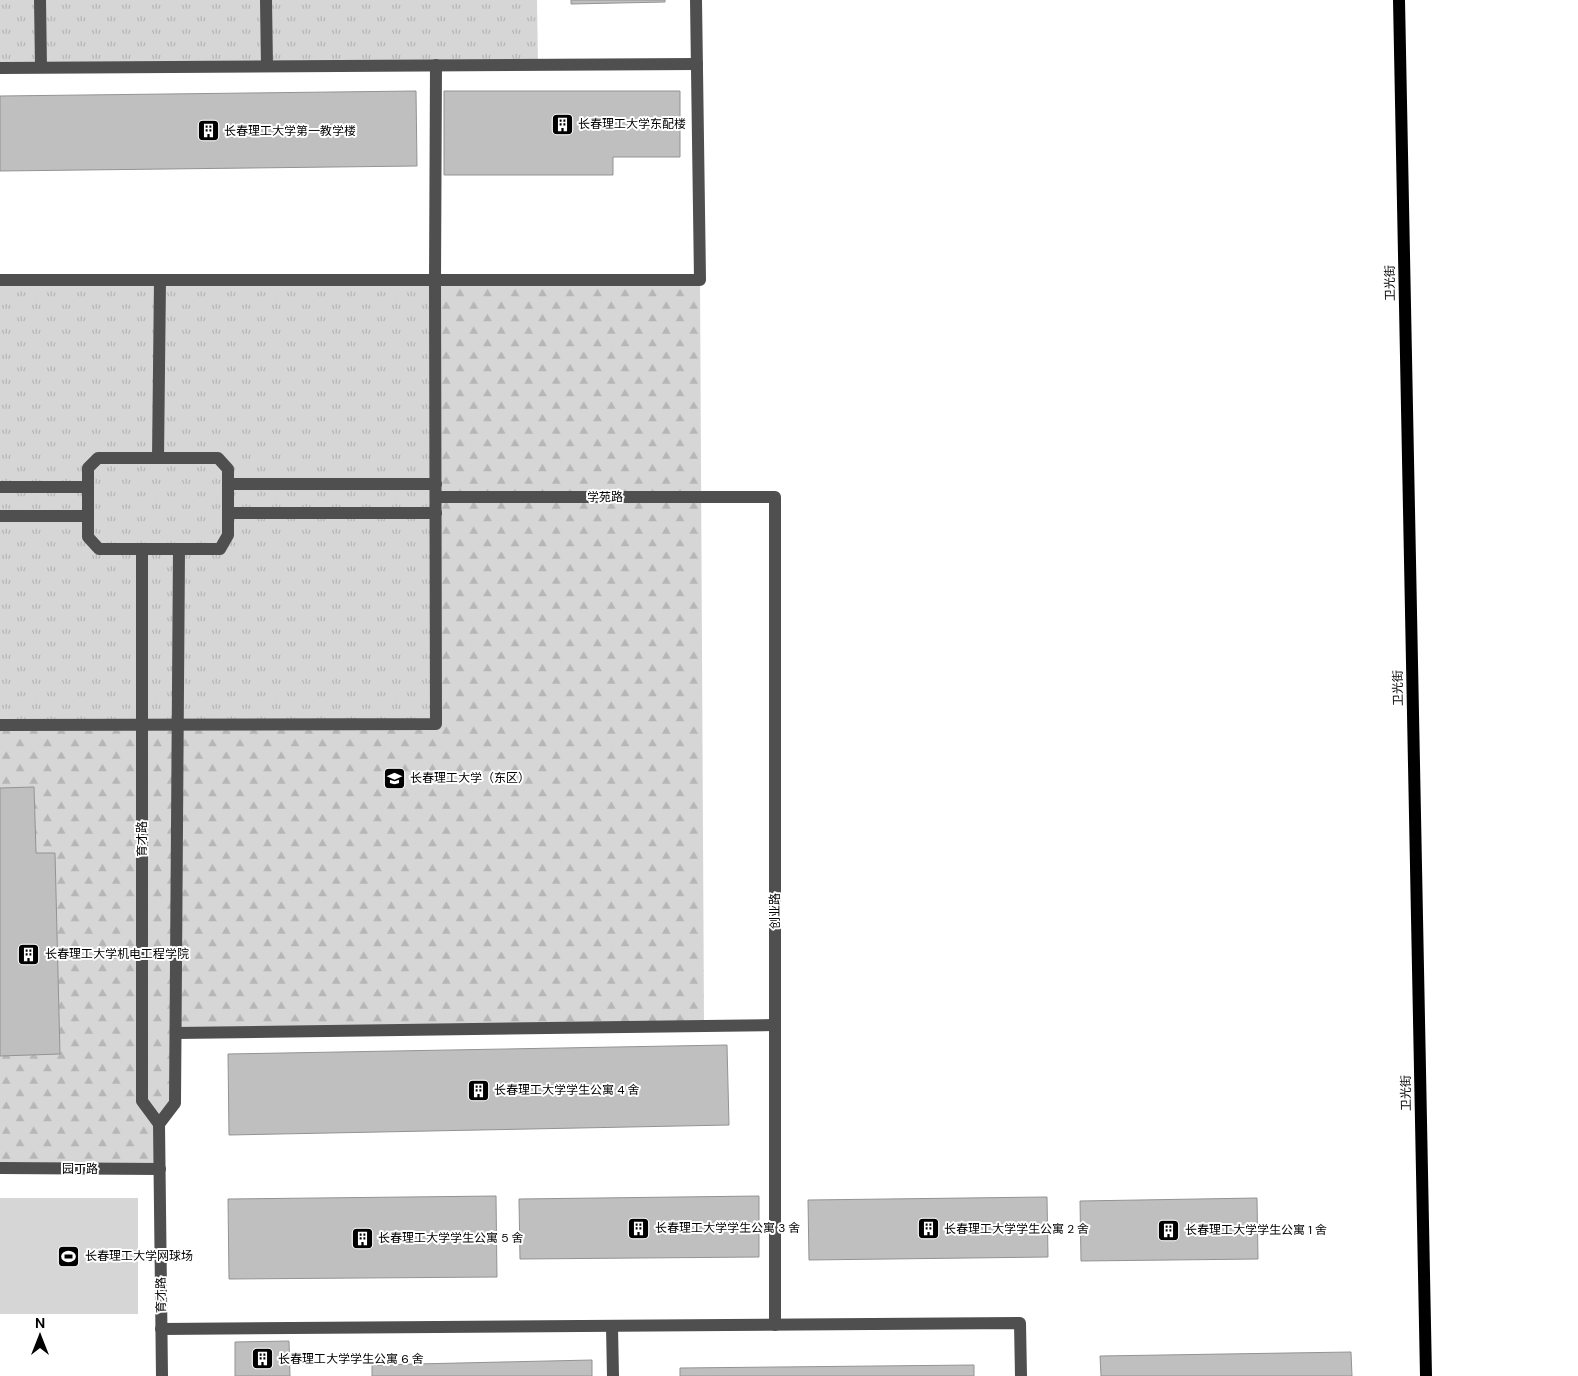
<svg xmlns="http://www.w3.org/2000/svg" width="1578" height="1376" font-family="'DM Sans','Noto Sans SC',sans-serif">
  <defs>
    <pattern id="grass-tufts" width="24" height="20" patternUnits="userSpaceOnUse" patternTransform="scale(1.25)"><rect width="24" height="20" fill="#d6d6d6"/><path d="M3 7l-1-3M5 7V3M7 7l1-3M15 17l-1-3M17 17v-4M19 17l1-3" fill="none" stroke="#b6b6b6"/></pattern>
    <pattern id="forest-firs" width="22" height="20" patternUnits="userSpaceOnUse" patternTransform="scale(1.25)"><rect width="22" height="20" fill="#d6d6d6"/><path d="M5 1l3.5 6h-7zM16 11l3.5 6h-7z" fill="#b6b6b6"/></pattern>
  </defs>
  <rect width="100%" height="100%" fill="#fff"/>
  <!-- grass -->
  <g fill="url(#grass-tufts)">
    <polygon points="0,0 537,0 538,65 0,68"/>
    <polygon points="0,280 435,280 436,724 0,725"/>
  </g>
  <!-- forest -->
  <polygon fill="url(#forest-firs)" points="435,280 700,280 704,1026 176,1033 175,1103 159,1124 160,1169 0,1168 0,725 436,724"/>
  <!-- pitch -->
  <rect fill="#d6d6d6" x="0" y="1198" width="138" height="116"/>
  <!-- building -->
  <g fill="#bfbfbf" stroke="#939393">
    <polygon points="571,0 665,0 665,2 571,4"/>
    <polygon points="416,91 417,166 0,171 0,96"/>
    <polygon points="444,91 680,91 680,157 613,157 613,175 444,175"/>
    <polygon points="34,787 36,853 55,853 60,1054 0,1056 0,788"/>
    <polygon points="727,1045 729,1125 229,1135 228,1054"/>
    <polygon points="496,1196 497,1277 229,1279 228,1199"/>
    <polygon points="759,1196 759,1257 520,1259 519,1199"/>
    <polygon points="1047,1197 1048,1257 809,1260 808,1200"/>
    <polygon points="1257,1198 1258,1259 1081,1261 1080,1201"/>
    <polygon points="289,1341 290,1376 235,1376 235,1342"/>
    <polygon points="1351,1352 1352,1376 1101,1376 1100,1356"/>
    <polygon points="592,1360 592,1376 372,1376 372,1365"/>
    <polygon points="974,1365 974,1376 680,1376 680,1368"/>
  </g>
  <g fill="none" stroke-linecap="round" stroke-linejoin="round">
    <!-- minor -->
    <g stroke="#4f4f4f" stroke-width="12">
      <polyline points="40,0 41,67"/>
      <polyline points="266,0 267,66"/>
      <polyline points="0,68 697,64"/>
      <polyline points="0,280 700,280 696,0"/>
      <polygon points="98,458 218,458 228,469 228,535 220,549 99,549 88,537 88,468"/>
      <polyline points="158,458 160,280"/>
      <polyline points="228,484 436,484"/>
      <polyline points="0,487 88,487"/>
      <polyline points="436,497 775,497 775,1325"/>
      <polyline points="228,513 436,513"/>
      <polyline points="0,516 88,516"/>
      <polyline points="142,549 142,1101 159,1124 175,1103 179,549"/>
      <polyline points="0,725 436,724 435,280 436,65"/>
      <polyline points="176,1033 775,1025"/>
      <polyline points="159,1124 162,1376"/>
      <polyline points="0,1168 160,1169"/>
      <polyline points="612,1327 613,1376"/>
      <polyline points="161,1329 1020,1323 1021,1376"/>
    </g>
    <!-- major -->
    <polyline stroke="#000" stroke-width="12" points="1399,0 1426,1376"/>
  </g>
  <!-- icons -->
  <defs>
    <symbol id="building-square" viewBox="-11 -11 22 22"><rect x="-9" y="-9" width="18" height="18" rx="4" fill="#000" stroke="#fff"/><path d="M-4-6H4V6H1V3H-1V6H-4ZM-2.5-4.3h1.7v1.8h-1.7ZM.8-4.3h1.7v1.8H.8ZM-2.5-1h1.7V.8h-1.7ZM.8-1h1.7V.8H.8Z" fill="#fff"/></symbol>
    <symbol id="university-square" viewBox="-11 -11 22 22"><rect x="-9" y="-9" width="18" height="18" rx="4" fill="#000" stroke="#fff"/><path d="M0-5L7-2L0 1L-7-2ZM-4 1L0 2.5L4 1V4Q0 6-4 4Z" fill="#fff"/></symbol>
    <symbol id="stadium-square" viewBox="-11 -11 22 22"><rect x="-9" y="-9" width="18" height="18" rx="4" fill="#000" stroke="#fff"/><path d="M0-5a6.5 5 0 1 0 0 10a6.5 5 0 1 0 0-10ZM-3.5-1.8h7v3.6h-7Z" fill="#fff"/></symbol>
  </defs>
  <g fill-rule="evenodd">
    <use href="#building-square" x="550" y="112" width="25" height="25"/>
    <use href="#building-square" x="196" y="118" width="25" height="25"/>
    <use href="#university-square" x="382" y="766" width="25" height="25"/>
    <use href="#building-square" x="16" y="942" width="25" height="25"/>
    <use href="#building-square" x="466" y="1078" width="25" height="25"/>
    <use href="#building-square" x="626" y="1216" width="25" height="25"/>
    <use href="#building-square" x="916" y="1216" width="25" height="25"/>
    <use href="#building-square" x="1156" y="1218" width="25" height="25"/>
    <use href="#building-square" x="350" y="1226" width="25" height="25"/>
    <use href="#stadium-square" x="56" y="1244" width="25" height="25"/>
    <use href="#building-square" x="250" y="1346" width="25" height="25"/>
  </g>
  <g text-anchor="middle" dominant-baseline="central" stroke-width="4" stroke-linejoin="round" paint-order="stroke">
    <!-- poi labels -->
    <g font-size="12" fill="#000" stroke="#fff" text-anchor="start">
      <text x="578" y="124">长春理工大学东配楼</text>
      <text x="224" y="131">长春理工大学第一教学楼</text>
      <text x="410" y="778">长春理工大学（东区）</text>
      <text x="45" y="954">长春理工大学机电工程学院</text>
      <text x="494" y="1090">长春理工大学学生公寓 4 舍</text>
      <text x="655" y="1228">长春理工大学学生公寓 3 舍</text>
      <text x="944" y="1229">长春理工大学学生公寓 2 舍</text>
      <text x="1185" y="1230">长春理工大学学生公寓 1 舍</text>
      <text x="378" y="1238">长春理工大学学生公寓 5 舍</text>
      <text x="85" y="1256">长春理工大学网球场</text>
      <text x="278" y="1359">长春理工大学学生公寓 6 舍</text>
    </g>
    <!-- street labels -->
    <g font-size="12" fill="#000" stroke="#fff">
      <text transform="translate(1390 283) rotate(-91)">卫光街</text>
      <text x="605" y="497">学苑路</text>
      <text transform="translate(1398 688) rotate(-91)">卫光街</text>
      <text transform="translate(142 839) rotate(-90)">育才路</text>
      <text transform="translate(775 911) rotate(-90)">创业路</text>
      <text transform="translate(1406 1093) rotate(-91)">卫光街</text>
      <text x="80" y="1169">园丁路</text>
      <text transform="translate(161 1295) rotate(-91)">育才路</text>
    </g>
  </g>
  <!-- north arrow -->
  <g transform="translate(40 1336)" stroke="#ffffff" stroke-width="4" paint-order="stroke">
  <path d="M0-4L9 19L0 12L-9 19Z" fill="#000000"/>
  <text y="-8" font-size="14" font-weight="bold" text-anchor="middle" fill="#000000">N</text>
  </g>
</svg>
